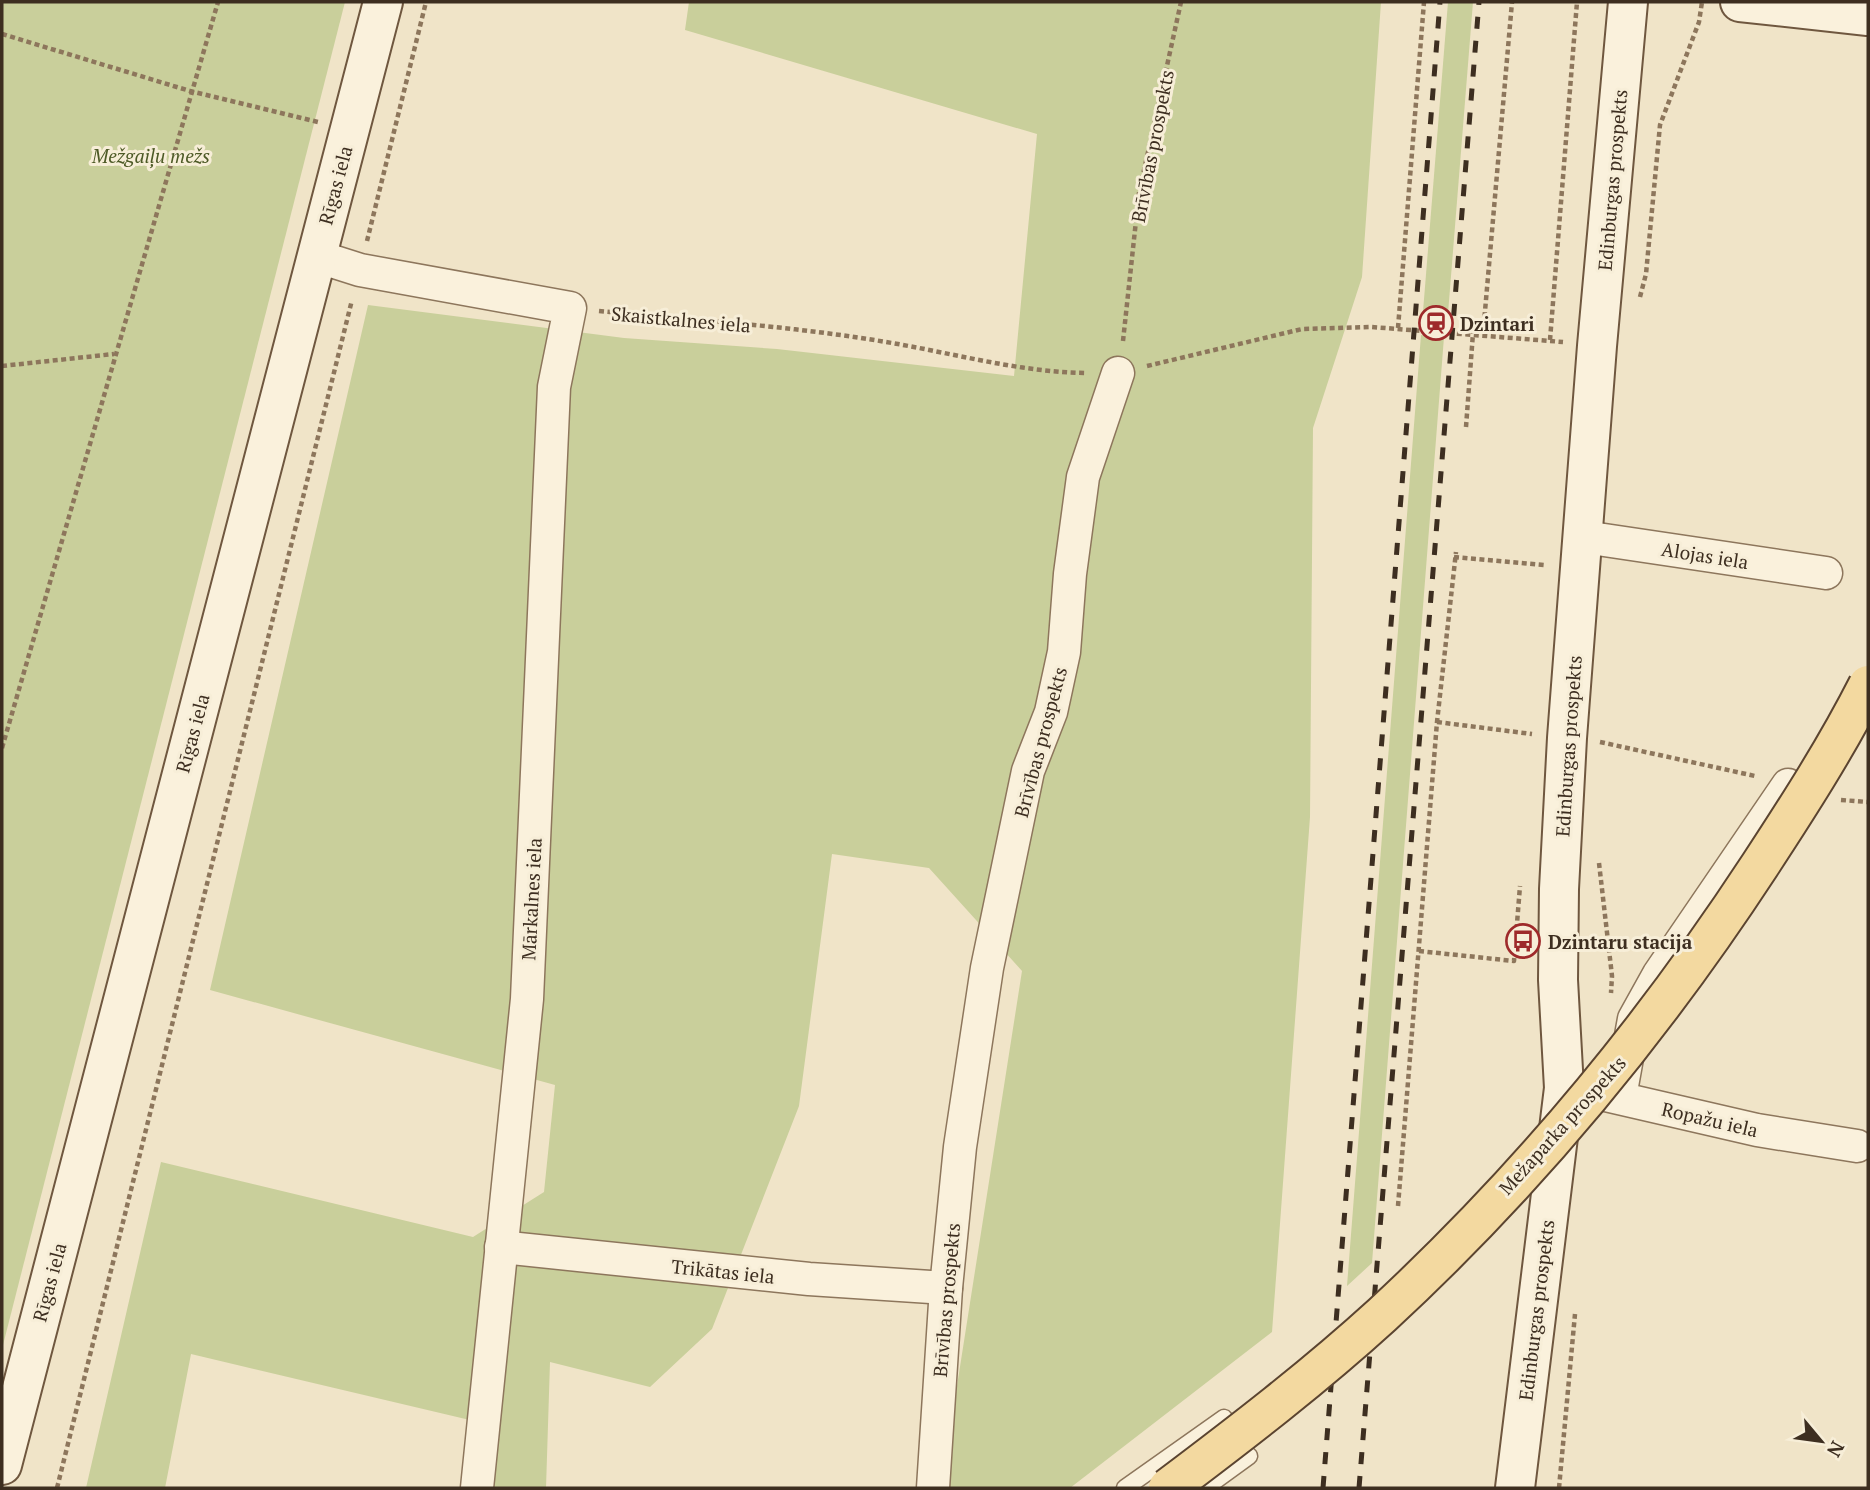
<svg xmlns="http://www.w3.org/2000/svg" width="1870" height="1490" font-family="'PT Serif',serif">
  <rect width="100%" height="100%" fill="#f0e4c8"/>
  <g fill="#c9cf9b">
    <polygon points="2,2 345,2 2,1349"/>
    <polygon points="689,2 1381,2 1362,277 1313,428 1310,817 1272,1332 1070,1488 941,1488 1022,971 929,868 832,854 799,1106 712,1329 650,1387 550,1362 546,1488 474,1488 474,1421 191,1354 165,1488 86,1488 161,1162 473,1237 544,1192 555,1085 210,990 368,305 624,338 777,349 1014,376 1037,134 685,30"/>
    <polygon points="1448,2 1473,2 1447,326 1422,324"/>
    <polygon points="1421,335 1444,337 1439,401 1372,1263 1347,1286"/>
  </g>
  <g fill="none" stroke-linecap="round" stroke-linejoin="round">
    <g stroke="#8d765c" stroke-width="19">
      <g id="lane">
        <polyline points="1125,1488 1224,1418"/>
        <polyline points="1205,1488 1249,1456"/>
      </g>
    </g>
    <g stroke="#8d765c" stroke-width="35">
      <g id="street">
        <polyline points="316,256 360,270 570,308 554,387 527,999 477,1488"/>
        <polyline points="1584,537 1826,573"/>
        <polyline points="1601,1094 1757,1130 1857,1146"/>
        <polyline points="1620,1097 1634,1019 1659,974 1788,785"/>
        <polyline points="501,1247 809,1279 946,1288"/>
        <polyline points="933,1488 946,1288 960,1147 987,968 1028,771 1051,712 1064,652 1070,574 1083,477 1118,373"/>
      </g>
    </g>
    <g stroke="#6f573f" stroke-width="42">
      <g id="secondary">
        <polyline points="1740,2 1868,16"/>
        <polyline points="2,1465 383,2"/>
        <polyline points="1515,1488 1564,1088 1558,980 1559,889 1567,738 1597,346 1628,2"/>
      </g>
    </g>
    <g stroke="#8d765c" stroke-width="4.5" stroke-dasharray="5 3.5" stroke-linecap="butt">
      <polyline points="2,34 190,91 318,122"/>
      <polyline points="367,241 426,2"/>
      <polyline points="1640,297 1646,274 1660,125 1699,22 1702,2"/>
      <path d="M599 311C695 320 791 326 886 342 953 353 1018 372 1086 373"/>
      <polyline points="1398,328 1424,2"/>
      <polyline points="1483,334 1512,2"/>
      <polyline points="1550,340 1577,2"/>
      <polyline points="1123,341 1139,193 1181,2"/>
      <polyline points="2,366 114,354"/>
      <polyline points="1147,366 1302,329 1372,327 1563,342"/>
      <polyline points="1466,427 1473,333"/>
      <polyline points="1454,557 1544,565"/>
      <polyline points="1437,722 1532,734"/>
      <polyline points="1600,742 1755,776"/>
      <polyline points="2,748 218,2"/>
      <polyline points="1841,800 1868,802"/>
      <polyline points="1599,863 1612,976 1611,993"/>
      <polyline points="1419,951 1514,961 1520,886"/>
      <polyline points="1398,1206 1437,722 1456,552"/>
      <polyline points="57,1488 352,300"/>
      <polyline points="1559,1488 1575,1314"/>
    </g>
    <use href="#lane" stroke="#faf1dc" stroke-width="16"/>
    <use href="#street" stroke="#faf1dc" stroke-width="32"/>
    <use href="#secondary" stroke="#faf1dc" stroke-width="38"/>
    <g stroke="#3d2e20" stroke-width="5" stroke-dasharray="12 12" stroke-linecap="butt">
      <polyline points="1323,1488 1440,2"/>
      <polyline points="1359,1488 1479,2"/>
    </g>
    <g stroke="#5b4430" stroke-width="42" stroke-linecap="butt">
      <path id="primary-bridge" d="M1168 1488C1241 1433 1314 1377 1382 1315 1526 1182 1652 1030 1760 865 1798 807 1836 748 1868 685"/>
    </g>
    <use href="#primary-bridge" stroke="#f3d9a0" stroke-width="38"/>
  </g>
  <defs>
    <g id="station-ring" transform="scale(1.75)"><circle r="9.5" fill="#f7eed8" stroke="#9e2a2b" stroke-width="1.5"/><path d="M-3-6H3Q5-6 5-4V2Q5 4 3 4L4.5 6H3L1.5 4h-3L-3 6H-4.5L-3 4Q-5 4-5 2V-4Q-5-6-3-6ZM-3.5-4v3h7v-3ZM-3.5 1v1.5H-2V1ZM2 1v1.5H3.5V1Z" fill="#9e2a2b"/></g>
    <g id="bus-ring" transform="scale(1.75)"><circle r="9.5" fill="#f7eed8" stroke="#9e2a2b" stroke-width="1.5"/><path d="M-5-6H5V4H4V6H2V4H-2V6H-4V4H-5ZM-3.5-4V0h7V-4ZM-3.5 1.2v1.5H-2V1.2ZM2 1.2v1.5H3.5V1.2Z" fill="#9e2a2b"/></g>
  </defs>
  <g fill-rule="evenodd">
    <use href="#station-ring" x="1436" y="323"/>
    <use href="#bus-ring" x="1523" y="941"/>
  </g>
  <g text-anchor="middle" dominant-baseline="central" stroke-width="6" stroke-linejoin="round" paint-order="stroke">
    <g font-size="19" fill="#3d2e20" stroke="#f7eed8">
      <text transform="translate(1152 146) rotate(-79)">Brīvības prospekts</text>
      <text transform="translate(1612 180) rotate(-85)">Edinburgas prospekts</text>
      <text transform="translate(335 185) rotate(-75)">Rīgas iela</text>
      <text transform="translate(681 319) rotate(5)">Skaistkalnes iela</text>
      <text transform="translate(1705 555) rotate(9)">Alojas iela</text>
      <text transform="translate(192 733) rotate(-75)">Rīgas iela</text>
      <text transform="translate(1040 742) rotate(-75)">Brīvības prospekts</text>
      <text transform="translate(1568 746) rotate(-86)">Edinburgas prospekts</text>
      <text transform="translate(531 899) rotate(-87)">Mārkalnes iela</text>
      <text transform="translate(1710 1119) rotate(13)">Ropažu iela</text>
      <text transform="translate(1562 1125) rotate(-48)">Mežaparka prospekts</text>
      <text transform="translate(723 1271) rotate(6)">Trikātas iela</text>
      <text transform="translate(49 1282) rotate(-75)">Rīgas iela</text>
      <text transform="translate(946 1300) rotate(-85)">Brīvības prospekts</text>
      <text transform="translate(1536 1310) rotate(-83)">Edinburgas prospekts</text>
    </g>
    <g font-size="19" font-style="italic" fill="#4d5a26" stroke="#f7eed8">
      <text x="151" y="155">Mežgaiļu mežs</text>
    </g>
    <g font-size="19" font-weight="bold" fill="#3d2e20" stroke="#f7eed8" text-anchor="start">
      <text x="1460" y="323">Dzintari</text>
      <text x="1548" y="941">Dzintaru stacija</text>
    </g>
  </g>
  <rect width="1870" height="1490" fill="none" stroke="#3d2e20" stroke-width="7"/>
  <g transform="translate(1821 1441) rotate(119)" stroke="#f7eed8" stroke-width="5" paint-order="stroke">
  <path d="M0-5L12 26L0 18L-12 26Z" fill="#3d2e20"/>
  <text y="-10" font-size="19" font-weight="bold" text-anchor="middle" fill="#3d2e20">N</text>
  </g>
</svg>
